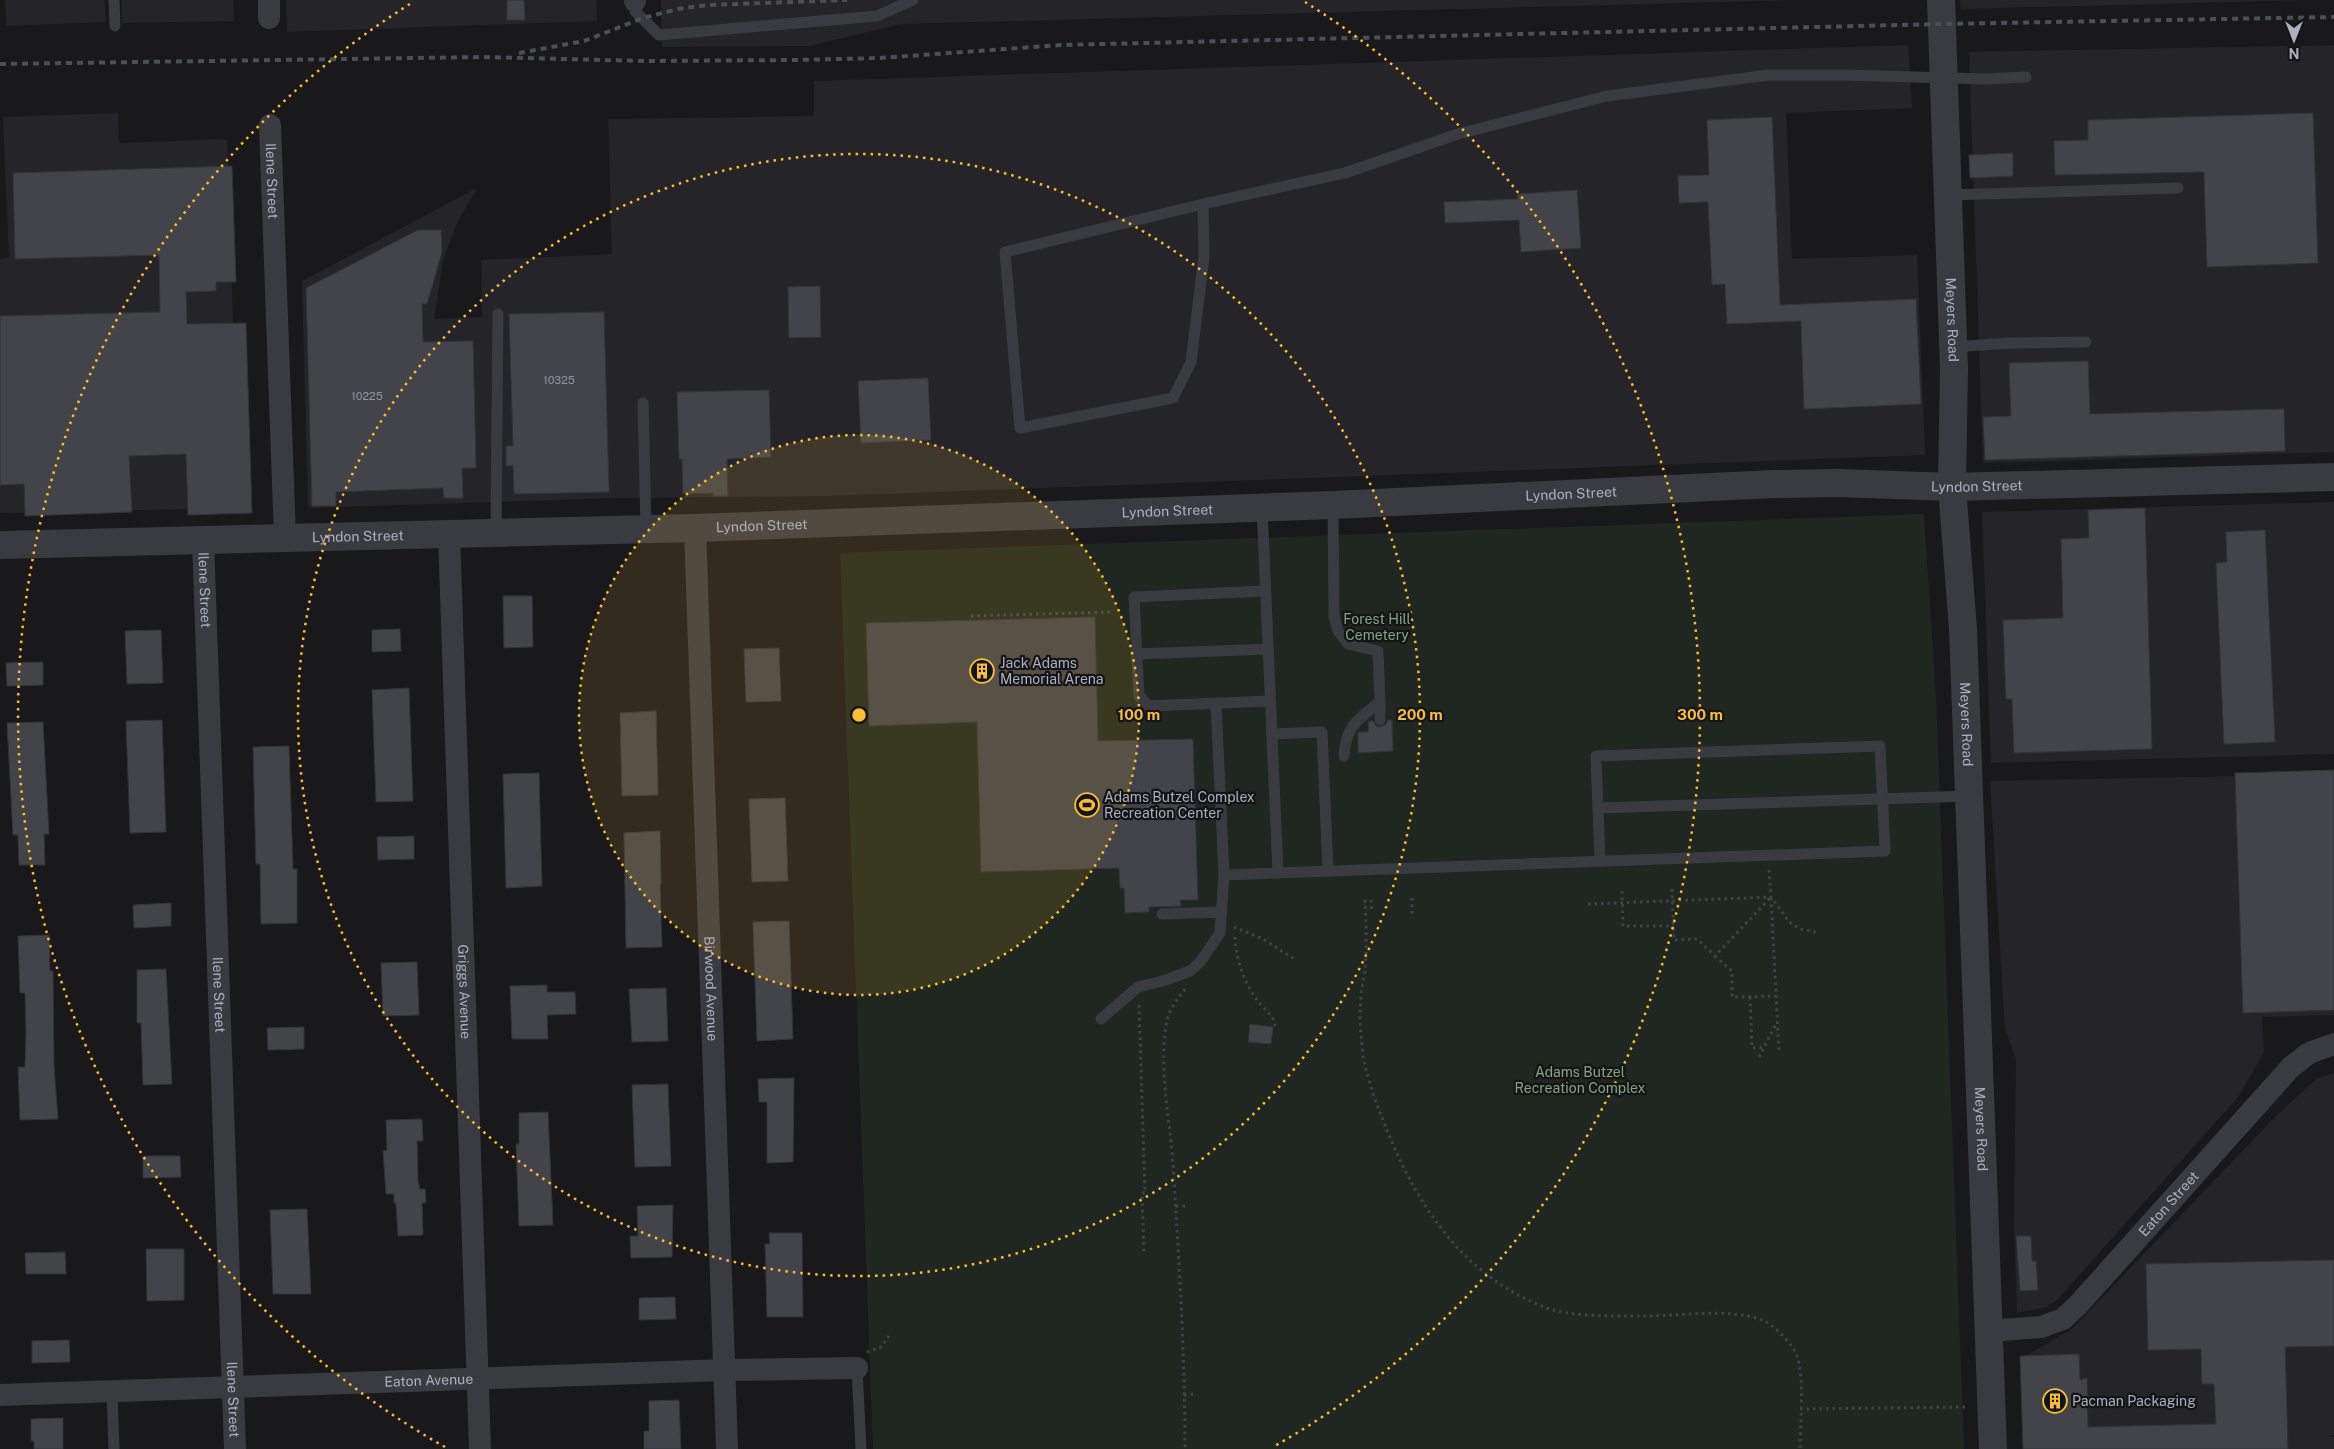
<svg xmlns="http://www.w3.org/2000/svg" width="2334" height="1449" font-family="'Public Sans',sans-serif">
  <rect width="100%" height="100%" fill="#19191c"/>
  <g fill="#252529">
    <polygon points="5,0 105,0 106,22 6,26"/>
    <polygon points="121,0 233,0 234,21 122,23"/>
    <polygon points="286,0 596,0 597,21 287,32"/>
    <polygon points="661,0 1794,0 901,24 809,46 662,47"/>
    <polygon points="1960,0 2303,0 1961,9"/>
    <polygon points="1908,45 1912,108 1786,113 1792,259 1917,255 1925,455 828,496 620,498 308,508 302,281 477,188 457,223 443,261 434,319 482,317 481,260 612,254 608,119 814,116 814,81"/>
    <polygon points="2334,45 2334,452 1983,463 1969,52"/>
    <polygon points="118,113 119,143 227,139 239,508 0,513 0,259 9,258 3,117"/>
    <polygon points="2334,502 2334,754 1991,763 1982,512"/>
    <polygon points="2334,774 2334,1015 2262,1017 2264,1052 2239,1096 2058,1299 2047,1307 2017,1313 2014,1224 2016,1059 2005,1030 1990,781"/>
    <polygon points="2334,1073 2334,1435 2327,1436 2334,1437 2334,1449 2026,1449 2024,1357 2072,1329 2276,1116 2316,1079"/>
  </g>
  <polygon fill="#1f2720" points="1924,514 1936,698 1964,1449 873,1449 840,553"/>
  <g fill="#434449" stroke="#333338">
    <polygon points="507,0 524,0 525,20 507,20"/>
    <polygon points="2313,113 2318,263 2207,267 2204,172 2055,175 2054,141 2088,140 2088,120"/>
    <polygon points="1772,117 1780,305 1916,299 1921,404 1804,409 1801,321 1727,324 1725,284 1712,285 1708,202 1679,203 1678,176 1709,175 1707,120"/>
    <polygon points="2013,153 2013,176 1970,178 1969,155"/>
    <polygon points="232,166 236,282 216,282 216,291 186,292 187,324 246,323 252,513 188,515 186,454 129,456 132,512 25,516 24,484 0,485 0,316 160,312 159,255 15,259 13,173"/>
    <polygon points="1577,190 1581,248 1521,252 1519,220 1445,223 1444,202 1518,199 1517,194"/>
    <polygon points="418,230 441,230 442,252 427,304 422,304 423,342 473,341 476,468 462,468 463,498 444,498 443,488 336,492 336,506 312,506 306,288"/>
    <polygon points="820,286 821,337 789,338 788,287"/>
    <polygon points="604,312 609,492 514,494 513,465 506,466 506,446 513,446 509,314"/>
    <polygon points="2088,361 2090,414 2284,409 2285,451 1985,460 1983,417 2011,416 2009,363"/>
    <polygon points="928,378 931,440 861,443 858,381"/>
    <polygon points="769,390 771,457 727,459 728,496 713,496 713,493 683,494 682,459 679,459 677,392"/>
    <polygon points="2145,508 2152,749 2014,753 2012,699 2006,699 2003,620 2063,618 2061,539 2089,538 2088,510"/>
    <polygon points="2265,530 2275,742 2224,744 2216,563 2227,562 2226,532"/>
    <polygon points="503,596 532,596 533,647 504,648"/>
    <polygon points="1095,617 1098,741 1193,739 1198,900 1180,900 1181,906 1149,907 1149,912 1125,913 1124,888 1120,888 1119,868 981,872 977,722 869,726 866,623"/>
    <polygon points="400,629 401,651 372,652 372,630"/>
    <polygon points="161,630 163,683 127,684 125,631"/>
    <polygon points="779,648 781,701 746,702 744,649"/>
    <polygon points="43,662 43,685 7,686 6,663"/>
    <polygon points="409,688 413,801 376,802 372,690"/>
    <polygon points="656,711 658,795 622,796 620,713"/>
    <polygon points="162,720 166,832 130,833 126,721"/>
    <polygon points="1388,720 1392,720 1393,751 1358,753 1358,732 1368,732 1369,721 1373,721 1376,726 1380,727 1386,724"/>
    <polygon points="43,722 49,834 44,834 45,865 19,865 18,835 13,835 7,723"/>
    <polygon points="289,746 293,869 297,869 297,923 261,924 260,864 256,864 253,747"/>
    <polygon points="2334,770 2334,1010 2243,1013 2235,773"/>
    <polygon points="539,773 542,886 506,888 503,774"/>
    <polygon points="785,798 788,881 752,882 749,799"/>
    <polygon points="660,831 661,884 660,884 662,947 626,948 624,833"/>
    <polygon points="414,836 414,859 378,860 377,837"/>
    <polygon points="171,903 171,926 134,928 133,905"/>
    <polygon points="789,921 793,1039 757,1041 753,922"/>
    <polygon points="49,935 50,971 53,971 54,1066 58,1119 20,1120 18,1067 25,1067 26,1033 25,993 20,993 18,936"/>
    <polygon points="417,962 419,1015 383,1016 381,963"/>
    <polygon points="166,969 172,1084 143,1085 141,1023 137,1023 137,970"/>
    <polygon points="547,985 547,992 575,992 576,1014 547,1015 548,1039 512,1039 510,986"/>
    <polygon points="666,988 668,1041 632,1042 629,989"/>
    <polygon points="1250,1024 1273,1027 1271,1044 1248,1042"/>
    <polygon points="304,1027 304,1049 268,1050 267,1028"/>
    <polygon points="794,1078 793,1162 767,1163 767,1102 759,1102 758,1079"/>
    <polygon points="668,1084 671,1166 635,1167 632,1085"/>
    <polygon points="548,1112 553,1225 519,1226 516,1144 519,1144 519,1113"/>
    <polygon points="422,1119 423,1141 417,1141 418,1181 420,1189 425,1189 426,1203 422,1203 423,1235 398,1236 396,1203 394,1203 394,1194 386,1194 383,1151 387,1150 386,1120"/>
    <polygon points="143,1156 180,1156 181,1177 143,1178"/>
    <polygon points="673,1205 672,1257 631,1258 630,1236 638,1236 637,1206"/>
    <polygon points="307,1209 311,1294 273,1294 270,1210"/>
    <polygon points="769,1233 802,1233 803,1317 767,1317 765,1244 770,1244"/>
    <polygon points="2016,1236 2031,1236 2032,1261 2036,1261 2038,1290 2020,1291"/>
    <polygon points="146,1249 184,1249 184,1300 147,1301"/>
    <polygon points="65,1252 66,1274 26,1274 25,1253"/>
    <polygon points="2334,1260 2334,1346 2285,1347 2288,1449 2023,1449 2020,1356 2079,1354 2080,1380 2087,1378 2088,1427 2216,1424 2214,1384 2202,1384 2201,1349 2148,1350 2146,1264"/>
    <polygon points="675,1297 676,1319 639,1320 639,1298"/>
    <polygon points="69,1340 70,1362 32,1363 32,1341"/>
    <polygon points="679,1400 681,1449 644,1449 644,1431 649,1431 649,1401"/>
    <polygon points="63,1418 63,1449 34,1449 34,1441 31,1441 31,1419"/>
  </g>
  <g fill="none" stroke-linecap="round" stroke-linejoin="round">
    <g stroke="#404248" stroke-width="3" stroke-dasharray="2.5 4" stroke-linecap="butt">
      <polyline points="971,616 1110,612"/>
      <polyline points="1769,870 1771,897 1789,922 1800,929 1820,933"/>
      <polyline points="1672,889 1674,940 1697,939 1715,956 1771,897"/>
      <polyline points="1622,891 1623,926 1674,926"/>
      <polyline points="1412,898 1412,918"/>
      <polyline points="1771,898 1779,1052"/>
      <path d="M1365 900C1366 922 1367 945 1365 968 1365 977 1361 987 1361 997 1359 1015 1361 1038 1363 1056 1367 1078 1375 1100 1383 1120 1414 1201 1460 1274 1544 1307 1568 1317 1613 1316 1640 1316 1676 1317 1733 1306 1766 1322 1776 1327 1793 1345 1797 1356 1805 1378 1800 1425 1800 1449"/>
      <polyline points="1371,900 1372,913"/>
      <polyline points="1588,904 1771,897"/>
      <polyline points="1234,927 1263,939 1293,958"/>
      <path d="M1235 937C1236 960 1244 982 1257 1000 1263 1008 1274 1015 1275 1026"/>
      <polyline points="1715,956 1732,971 1732,997 1776,996"/>
      <path d="M1185 989C1177 1000 1168 1010 1166 1025 1159 1072 1170 1118 1173 1165 1179 1259 1185 1354 1185 1449"/>
      <polyline points="1750,997 1752,1048 1764,1047"/>
      <polyline points="1139,1005 1145,1193 1142,1193 1144,1252"/>
      <polyline points="1759,1057 1777,1022"/>
      <polyline points="1176,1206 1185,1206"/>
      <polyline points="867,1352 881,1347 891,1333"/>
      <polyline points="1184,1395 1195,1394"/>
      <polyline points="1800,1409 1965,1407"/>
    </g>
    <g stroke="#3a3b41" stroke-width="11">
      <polyline points="114,0 115,26"/>
      <polyline points="635,1 635,11 659,35 877,16 913,0"/>
      <polyline points="1948,195 2178,188"/>
      <polyline points="1203,204 1204,257 1191,362 1173,398 1020,428 1005,252 1203,204 1345,173 1458,134 1607,96 1769,75 1844,75 1987,79 2026,77"/>
      <polyline points="1953,347 2009,343 2086,342"/>
      <polyline points="643,403 646,529"/>
      <path d="M1333 505 1334 616 1338 631 1348 644 1378 651 1380 701C1358 721 1346 724 1344 756"/>
      <polyline points="1262,507 1278,873"/>
      <polyline points="496,532 498,314"/>
      <polyline points="1265,591 1134,597 1139,696 1149,706 1270,701"/>
      <polyline points="1137,654 1268,649"/>
      <polyline points="1380,701 1380,720"/>
      <polyline points="1272,734 1322,732 1328,871"/>
      <polyline points="1598,808 1970,796"/>
      <polyline points="1224,875 1885,851 1880,746 1596,756 1600,861"/>
      <polyline points="1162,914 1222,912"/>
      <polyline points="1101,1019 1138,987 1163,981 1190,971 1201,961 1220,933 1224,875 1216,703"/>
      <polyline points="857,1368 861,1449"/>
      <polyline points="112,1392 114,1449"/>
    </g>
    <g stroke="#3a3b41" stroke-width="22">
      <polyline points="269,0 269,18"/>
      <polyline points="635,0 635,1"/>
      <path id="s1" d="M270 125 285 538"/>
      <path id="s2" d="M695 528 727 1449"/>
      <path id="s3" d="M449 534 480 1449"/>
      <path id="s4" d="M203 540 235 1449"/>
      <path id="s5" d="M1989 1331 2041 1327 2063 1319 2078 1305 2291 1067 2309 1053 2334 1044"/>
      <path id="s6" d="M0 1395 725 1370 857 1368"/>
    </g>
    <g stroke="#3a3b41" stroke-width="28">
      <path id="s7" d="M1941 0 1954 369 1952 487 1963 629 1993 1449"/>
      <path id="s8" d="M0 545 695 528 1333 505 1774 484 1838 483 1952 487 2334 477"/>
    </g>
    <g stroke="#4d4f56" stroke-width="4" stroke-dasharray="6 5" stroke-linecap="butt">
      <polyline points="519,53 584,41 643,18 678,9 708,5 847,0"/>
      <polyline points="0,64 484,57 645,61 796,60 880,58 1061,45 1942,24 2334,17"/>
    </g>
  </g>
  <circle cx="859" cy="715" r="280" fill="#fabe33" fill-opacity=".12"/>
  <g fill="none" stroke="#fabe33" stroke-width="2.5" stroke-dasharray="2.5 5">
    <circle cx="859" cy="715" r="280"/>
    <circle cx="859" cy="715" r="561"/>
    <path d="M445 1447A841 841 0 0 1 413 2M1305 2A841 841 0 0 1 1273 1447"/>
  </g>
  <defs>
    <g id="building-ring" transform="scale(1.25)"><circle r="9.5" fill="#141417" stroke="#fabe33" stroke-width="1.5"/><path d="M-4-6H4V6H1V3H-1V6H-4ZM-2.5-4.3h1.7v1.8h-1.7ZM.8-4.3h1.7v1.8H.8ZM-2.5-1h1.7V.8h-1.7ZM.8-1h1.7V.8H.8Z" fill="#fabe33"/></g>
    <g id="stadium-ring" transform="scale(1.25)"><circle r="9.5" fill="#141417" stroke="#fabe33" stroke-width="1.5"/><path d="M0-5a6.5 5 0 1 0 0 10a6.5 5 0 1 0 0-10ZM-3.5-1.8h7v3.6h-7Z" fill="#fabe33"/></g>
  </defs>
  <g fill-rule="evenodd">
    <use href="#building-ring" x="982" y="671"/>
    <use href="#stadium-ring" x="1087" y="805"/>
    <use href="#building-ring" x="2055" y="1401"/>
  </g>
  <g text-anchor="middle" dominant-baseline="central" stroke-width="4.5" stroke-linejoin="round" paint-order="stroke">
    <g font-size="11" fill="#91959f">
      <text x="559" y="380">10325</text>
      <text x="367" y="396">10225</text>
    </g>
    <g font-size="14" fill="#abb0bc" stroke="#141417">
      <text stroke="none"><textPath href="#s1" startOffset="56">Ilene Street</textPath></text>
      <text stroke="none"><textPath href="#s7" startOffset="320">Meyers Road</textPath></text>
      <text stroke="none"><textPath href="#s8" startOffset="1978">Lyndon Street</textPath></text>
      <text stroke="none"><textPath href="#s8" startOffset="1572">Lyndon Street</textPath></text>
      <text stroke="none"><textPath href="#s8" startOffset="1168">Lyndon Street</textPath></text>
      <text stroke="none"><textPath href="#s8" startOffset="762">Lyndon Street</textPath></text>
      <text stroke="none"><textPath href="#s8" startOffset="358">Lyndon Street</textPath></text>
      <text stroke="none"><textPath href="#s4" startOffset="50">Ilene Street</textPath></text>
      <text stroke="none"><textPath href="#s7" startOffset="725">Meyers Road</textPath></text>
      <text stroke="none"><textPath href="#s2" startOffset="461">Birwood Avenue</textPath></text>
      <text stroke="none"><textPath href="#s3" startOffset="458">Griggs Avenue</textPath></text>
      <text stroke="none"><textPath href="#s4" startOffset="455">Ilene Street</textPath></text>
      <text stroke="none"><textPath href="#s7" startOffset="1130">Meyers Road</textPath></text>
      <text stroke="none"><textPath href="#s5" startOffset="232">Eaton Street</textPath></text>
      <text stroke="none"><textPath href="#s6" startOffset="429">Eaton Avenue</textPath></text>
      <text stroke="none"><textPath href="#s4" startOffset="860">Ilene Street</textPath></text>
    </g>
    <g font-size="14" fill="#82a785" stroke="#141417">
      <text x="1377" y="619">Forest Hill<tspan x="1377" dy="16">Cemetery</tspan></text>
      <text x="1580" y="1072">Adams Butzel<tspan x="1580" dy="16">Recreation Complex</tspan></text>
    </g>
    <g font-size="14" fill="#abb0bc" stroke="#141417" text-anchor="start">
      <text x="1000" y="663">Jack Adams<tspan x="1000" dy="16">Memorial Arena</tspan></text>
      <text x="1104" y="797">Adams Butzel Complex<tspan x="1104" dy="16">Recreation Center</tspan></text>
      <text x="2072" y="1401">Pacman Packaging</text>
    </g>
  </g>
  <circle cx="859" cy="715" r="8" fill="#fabe33" stroke="#141417" stroke-width="2.5"/>
  <g font-size="15" text-anchor="middle" font-weight="bold" fill="#fabe33" stroke="#141417" stroke-width="4.5" stroke-linejoin="round" paint-order="stroke">
    <text x="1139" y="720">100 m</text>
    <text x="1420" y="720">200 m</text>
    <text x="1700" y="720">300 m</text>
  </g>
  <g transform="translate(2294 40) rotate(180)" stroke="#141417" stroke-width="4" paint-order="stroke">
  <path d="M0-4L9 19L0 12L-9 19Z" fill="#abb0bc"/>
  <text y="-8" font-size="14" font-weight="bold" text-anchor="middle" fill="#abb0bc">N</text>
  </g>
</svg>
